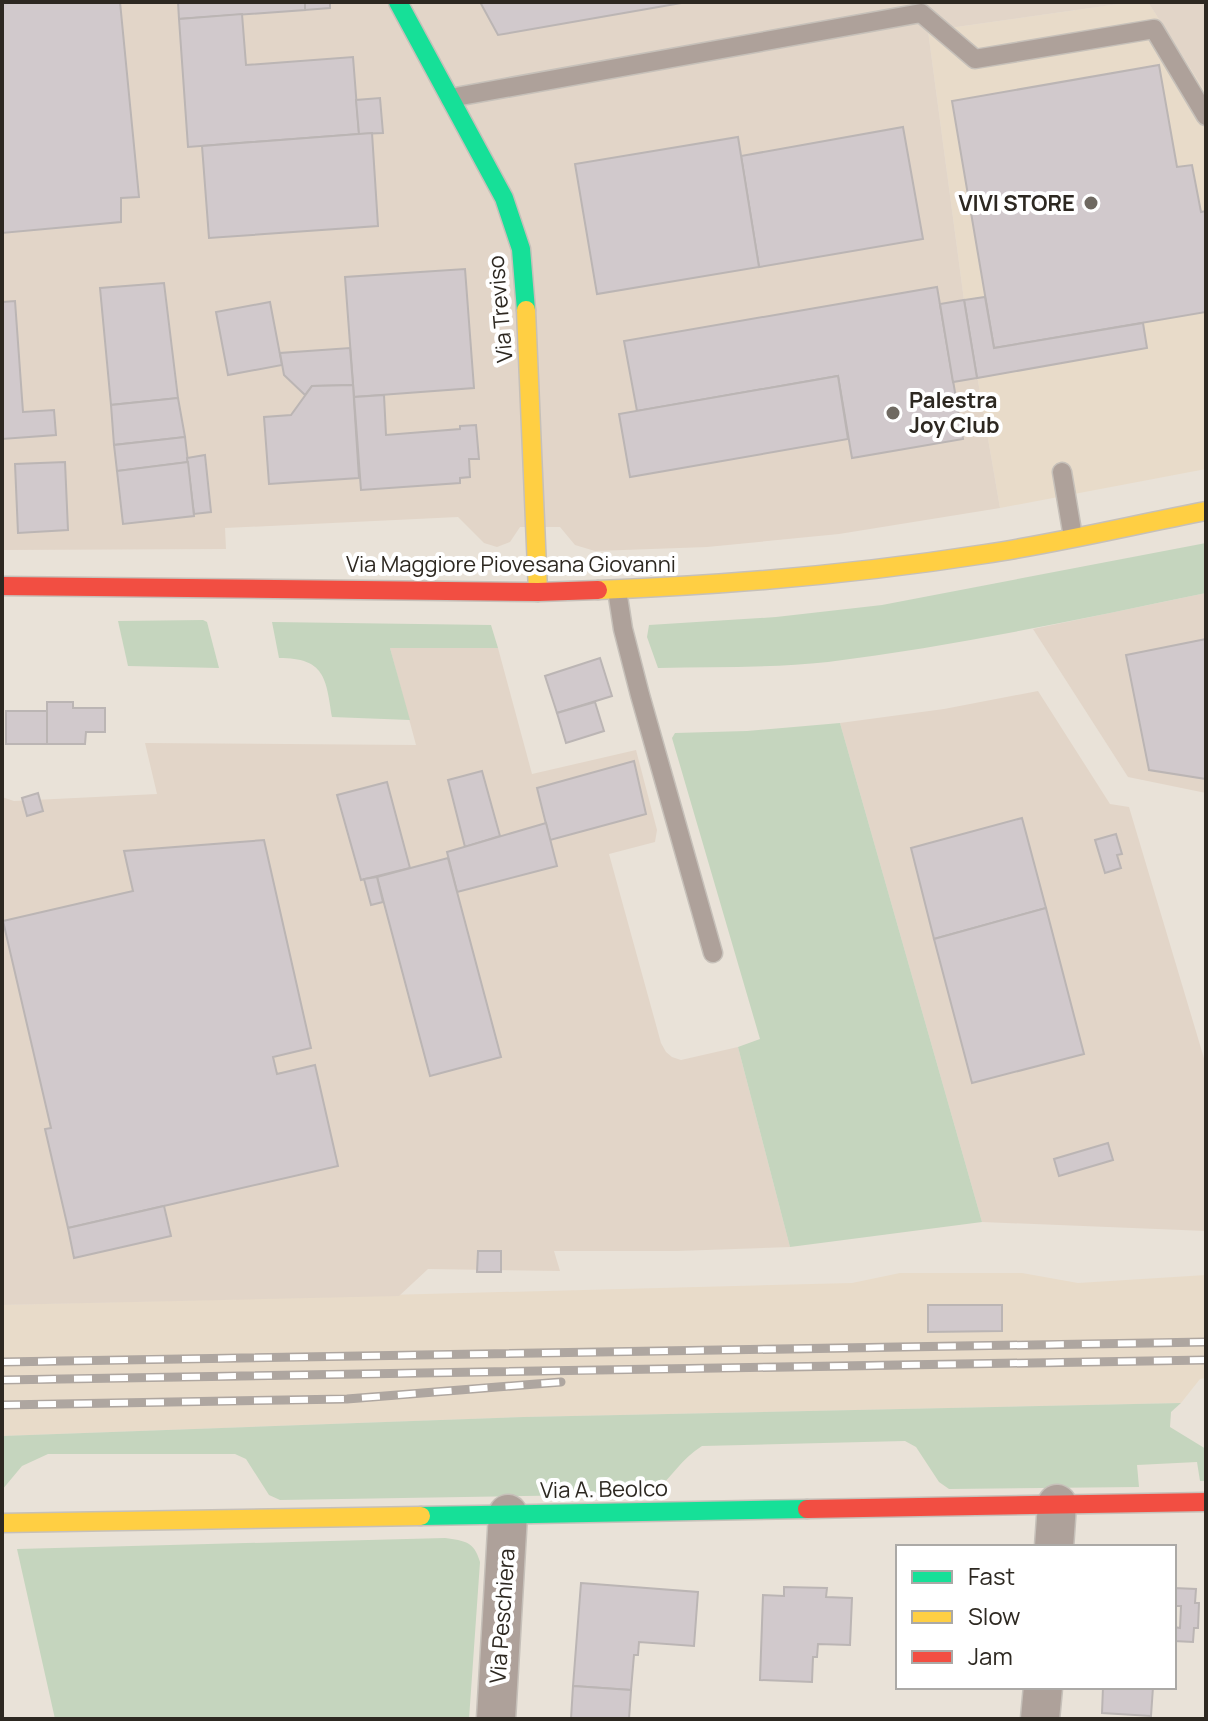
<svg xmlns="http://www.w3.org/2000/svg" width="1208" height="1721" font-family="Manrope,sans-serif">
  <rect width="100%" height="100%" fill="#e9e2d8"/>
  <g fill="#e8dbc9">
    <polygon points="1133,2 1148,2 1206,93 1206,469 1000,508 964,300 928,31"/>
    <polygon points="900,1273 1022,1273 1078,1283 1206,1275 1206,1378 1200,1379 1181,1403 524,1417 2,1436 2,1305 852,1283"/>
  </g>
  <g fill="#e2d5c8">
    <polygon points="2,2 1133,2 928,31 964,300 1000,508 839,534 707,547 595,551 575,545 560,527 520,527 510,542 497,547 484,543 458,517 225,528 226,549 2,550"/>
    <polygon points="1148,2 1206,2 1206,93"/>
    <polygon points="1206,593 1206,793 1128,777 1033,629"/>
    <polygon points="390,648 498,648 532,774 636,750 657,830 655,842 609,854 661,1043 666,1052 672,1057 681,1060 738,1047 790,1247 677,1251 554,1251 560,1271 428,1269 399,1296 2,1305 2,797 14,801 157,794 145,743 416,745"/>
    <polygon points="1038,691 1110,804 1129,807 1206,1065 1206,1231 982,1222 840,723 944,709"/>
  </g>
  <g fill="#c5d5be">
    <path d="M1206 543V593C1081 619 955 646 828 662 772 668 715 667 658 668L647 637 649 625 776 617 882 605Z"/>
    <polygon points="203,620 207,622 219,668 128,666 118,621"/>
    <path d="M272 622 491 625 498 648H390L410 720 332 717C326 678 325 658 279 658Z"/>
    <polygon points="840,723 982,1222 790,1247 738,1047 760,1039 672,738 675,733 747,731"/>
    <path d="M1181 1403 1171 1412 1170 1427 1206 1449V1481H1200L1197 1462 1137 1465 1139 1487 949 1489 939 1482 916 1447 905 1441 702 1446C682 1458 670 1479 653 1494L280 1500 269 1495 246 1459 235 1454H48L22 1466 2 1490V1436L524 1417Z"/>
    <path d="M445 1538C465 1541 474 1541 480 1562L469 1719H55L17 1549Z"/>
  </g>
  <g fill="#d1c9cc" stroke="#bbb5b4" stroke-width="2">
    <polygon points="2,2 120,2 139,197 121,198 121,222 2,233"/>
    <polygon points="178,2 305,2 305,10 179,19"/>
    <polygon points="305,2 330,2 330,8 305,10"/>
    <polygon points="480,2 687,2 498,35"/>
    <polygon points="242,14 246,65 353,57 359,134 188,147 179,19"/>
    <polygon points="1159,65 1177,167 1192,165 1201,212 1206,211 1206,312 994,348 952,101"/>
    <polygon points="380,98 383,133 359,134 356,100"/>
    <polygon points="903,127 923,239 759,267 741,156"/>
    <polygon points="372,133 378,226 209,238 202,146"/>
    <polygon points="738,137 759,267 597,294 575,164"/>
    <polygon points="465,269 474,388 354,397 345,277"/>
    <polygon points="164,283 178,398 111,405 100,288"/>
    <polygon points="937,287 963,439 852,458 838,376 637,411 624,341"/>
    <polygon points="985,297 994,348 1143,323 1147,348 977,378 964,300"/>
    <polygon points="964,300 977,378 953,382 940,304"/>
    <polygon points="15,301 23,412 54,410 56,435 2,439 2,302"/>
    <polygon points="270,302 282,365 228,375 216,312"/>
    <polygon points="350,348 353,385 312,386 305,395 284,375 280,353"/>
    <polygon points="838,376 848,439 630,477 619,414"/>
    <polygon points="353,385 359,478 269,484 264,417 291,415 312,386"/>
    <polygon points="384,395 386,435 460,429 460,426 476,425 479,459 469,459 470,477 460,478 460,483 361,490 354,397"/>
    <polygon points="178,398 185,437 114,445 111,405"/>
    <polygon points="185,437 188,462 117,471 114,445"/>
    <polygon points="205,455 211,512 194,514 187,458"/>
    <polygon points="65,462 68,530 18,533 15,464"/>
    <polygon points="188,462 194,516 123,524 117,471"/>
    <polygon points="1206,639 1206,779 1149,770 1126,655"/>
    <polygon points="600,658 612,696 557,713 545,676"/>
    <polygon points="47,702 73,702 73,708 105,708 105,732 86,732 85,744 47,744"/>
    <polygon points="595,702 604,731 566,743 557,713"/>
    <rect x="6" y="711" width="41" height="33"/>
    <polygon points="634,761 646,814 550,840 537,788"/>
    <polygon points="482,771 500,836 465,847 448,780"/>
    <polygon points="387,782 410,868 361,880 337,795"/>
    <polygon points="38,793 43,811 27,816 22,798"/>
    <polygon points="1022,818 1046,908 934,939 911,848"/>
    <polygon points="546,823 557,866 457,892 447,852"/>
    <polygon points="1116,834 1122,854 1117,855 1121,868 1105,873 1095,840"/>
    <polygon points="264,840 311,1048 273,1057 277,1074 315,1065 338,1166 68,1228 45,1129 51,1128 3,921 133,891 124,851"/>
    <polygon points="448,858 501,1057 430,1076 377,877"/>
    <polygon points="377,877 383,902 371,905 364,879"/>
    <polygon points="1046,908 1084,1054 972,1083 934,939"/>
    <polygon points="1108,1143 1113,1160 1059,1176 1054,1159"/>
    <polygon points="164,1206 171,1236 74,1258 68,1228"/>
    <polygon points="478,1251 501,1251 501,1272 477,1272"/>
    <polygon points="928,1305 1002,1305 1002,1331 928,1332"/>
    <polygon points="581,1583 698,1592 694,1646 639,1642 638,1655 634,1655 631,1690 573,1686"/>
    <polygon points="784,1587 827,1588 826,1597 852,1598 850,1645 818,1644 817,1657 813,1657 812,1682 760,1680 763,1595 784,1596"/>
    <polygon points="1174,1588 1196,1589 1195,1603 1199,1603 1198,1628 1194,1628 1193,1642 1174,1641 1174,1627 1180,1628 1181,1606 1174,1606"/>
    <polygon points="573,1686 631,1690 629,1719 571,1719"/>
    <polygon points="1103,1687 1153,1687 1151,1716 1102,1713"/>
  </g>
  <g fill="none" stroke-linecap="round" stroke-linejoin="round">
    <g stroke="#c6c0b9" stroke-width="21">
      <g id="lane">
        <polyline points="450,98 921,13 975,59 1154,29 1206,116"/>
        <polyline points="1062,472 1073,537"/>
        <polyline points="617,590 623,629 640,695 713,953"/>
      </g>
    </g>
    <g stroke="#c6c0b9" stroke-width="41">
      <g id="street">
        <polyline points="1054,1547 1057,1504"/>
        <polyline points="496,1719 508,1514"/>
        <polyline points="1040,1719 1043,1687"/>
      </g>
    </g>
    <g stroke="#c6c0b9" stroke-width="21">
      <g id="fast">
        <polyline points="398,2 504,198 521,249 526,310"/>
        <polyline points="421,1516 807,1509"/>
      </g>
    </g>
    <g stroke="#c6c0b9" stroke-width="21">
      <g id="slow">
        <polyline points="526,310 538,592"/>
        <path d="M598 590C728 585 857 574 985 554 1059 543 1133 525 1206 511"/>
        <polyline points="2,1523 421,1516"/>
      </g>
    </g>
    <g stroke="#c6c0b9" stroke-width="21">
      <g id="jam">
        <polyline points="2,586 538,592 598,590"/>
        <polyline points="807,1509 1206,1502"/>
      </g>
    </g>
    <use href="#lane" stroke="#aea19a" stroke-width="18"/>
    <use href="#street" stroke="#aea19a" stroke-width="38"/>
    <use href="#fast" stroke="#16e098" stroke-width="18"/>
    <use href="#slow" stroke="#ffcf43" stroke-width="18"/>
    <use href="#jam" stroke="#f24e42" stroke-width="18"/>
    <g stroke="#aea6a0" stroke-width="9">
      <g id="rail">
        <polyline points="2,1362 1206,1342"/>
        <polyline points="2,1380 1206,1360"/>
        <polyline points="2,1405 347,1399 561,1382"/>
      </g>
    </g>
    <use href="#rail" stroke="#fff" stroke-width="6" stroke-dasharray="18" stroke-linecap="butt"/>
  </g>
  <g fill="#6f6961" stroke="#fff" stroke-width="3">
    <circle cx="1091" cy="203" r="8"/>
    <circle cx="893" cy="413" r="8"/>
  </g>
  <g text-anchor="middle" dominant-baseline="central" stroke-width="8" stroke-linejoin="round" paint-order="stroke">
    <g font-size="22" font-weight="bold" fill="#2d2821" stroke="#fff" text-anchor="end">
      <text x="1075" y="203">VIVI STORE</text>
      <text x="909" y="400" text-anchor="start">Palestra<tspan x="909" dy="25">Joy Club</tspan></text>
    </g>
    <g font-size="22" fill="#2d2821" stroke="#fff">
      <text transform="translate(500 309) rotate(-95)">Via Treviso</text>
      <text x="511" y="564">Via Maggiore Piovesana Giovanni</text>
      <text transform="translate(604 1489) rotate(-1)">Via A. Beolco</text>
      <text transform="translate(502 1616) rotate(-86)">Via Peschiera</text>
    </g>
  </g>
  <rect width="1208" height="1721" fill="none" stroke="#2d2821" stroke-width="8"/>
  <rect x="896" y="1545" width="280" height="144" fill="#ffffff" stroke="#aba9a6" stroke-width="2"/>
  <rect x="912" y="1571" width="40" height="12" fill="#16e098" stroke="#aba9a6" stroke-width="2"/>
  <text x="968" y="1585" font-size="24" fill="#2d2821">Fast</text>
  <rect x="912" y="1611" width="40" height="12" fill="#ffcf43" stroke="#aba9a6" stroke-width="2"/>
  <text x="968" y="1625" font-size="24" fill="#2d2821">Slow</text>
  <rect x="912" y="1651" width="40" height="12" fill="#f24e42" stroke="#aba9a6" stroke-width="2"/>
  <text x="968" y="1665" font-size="24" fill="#2d2821">Jam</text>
</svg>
